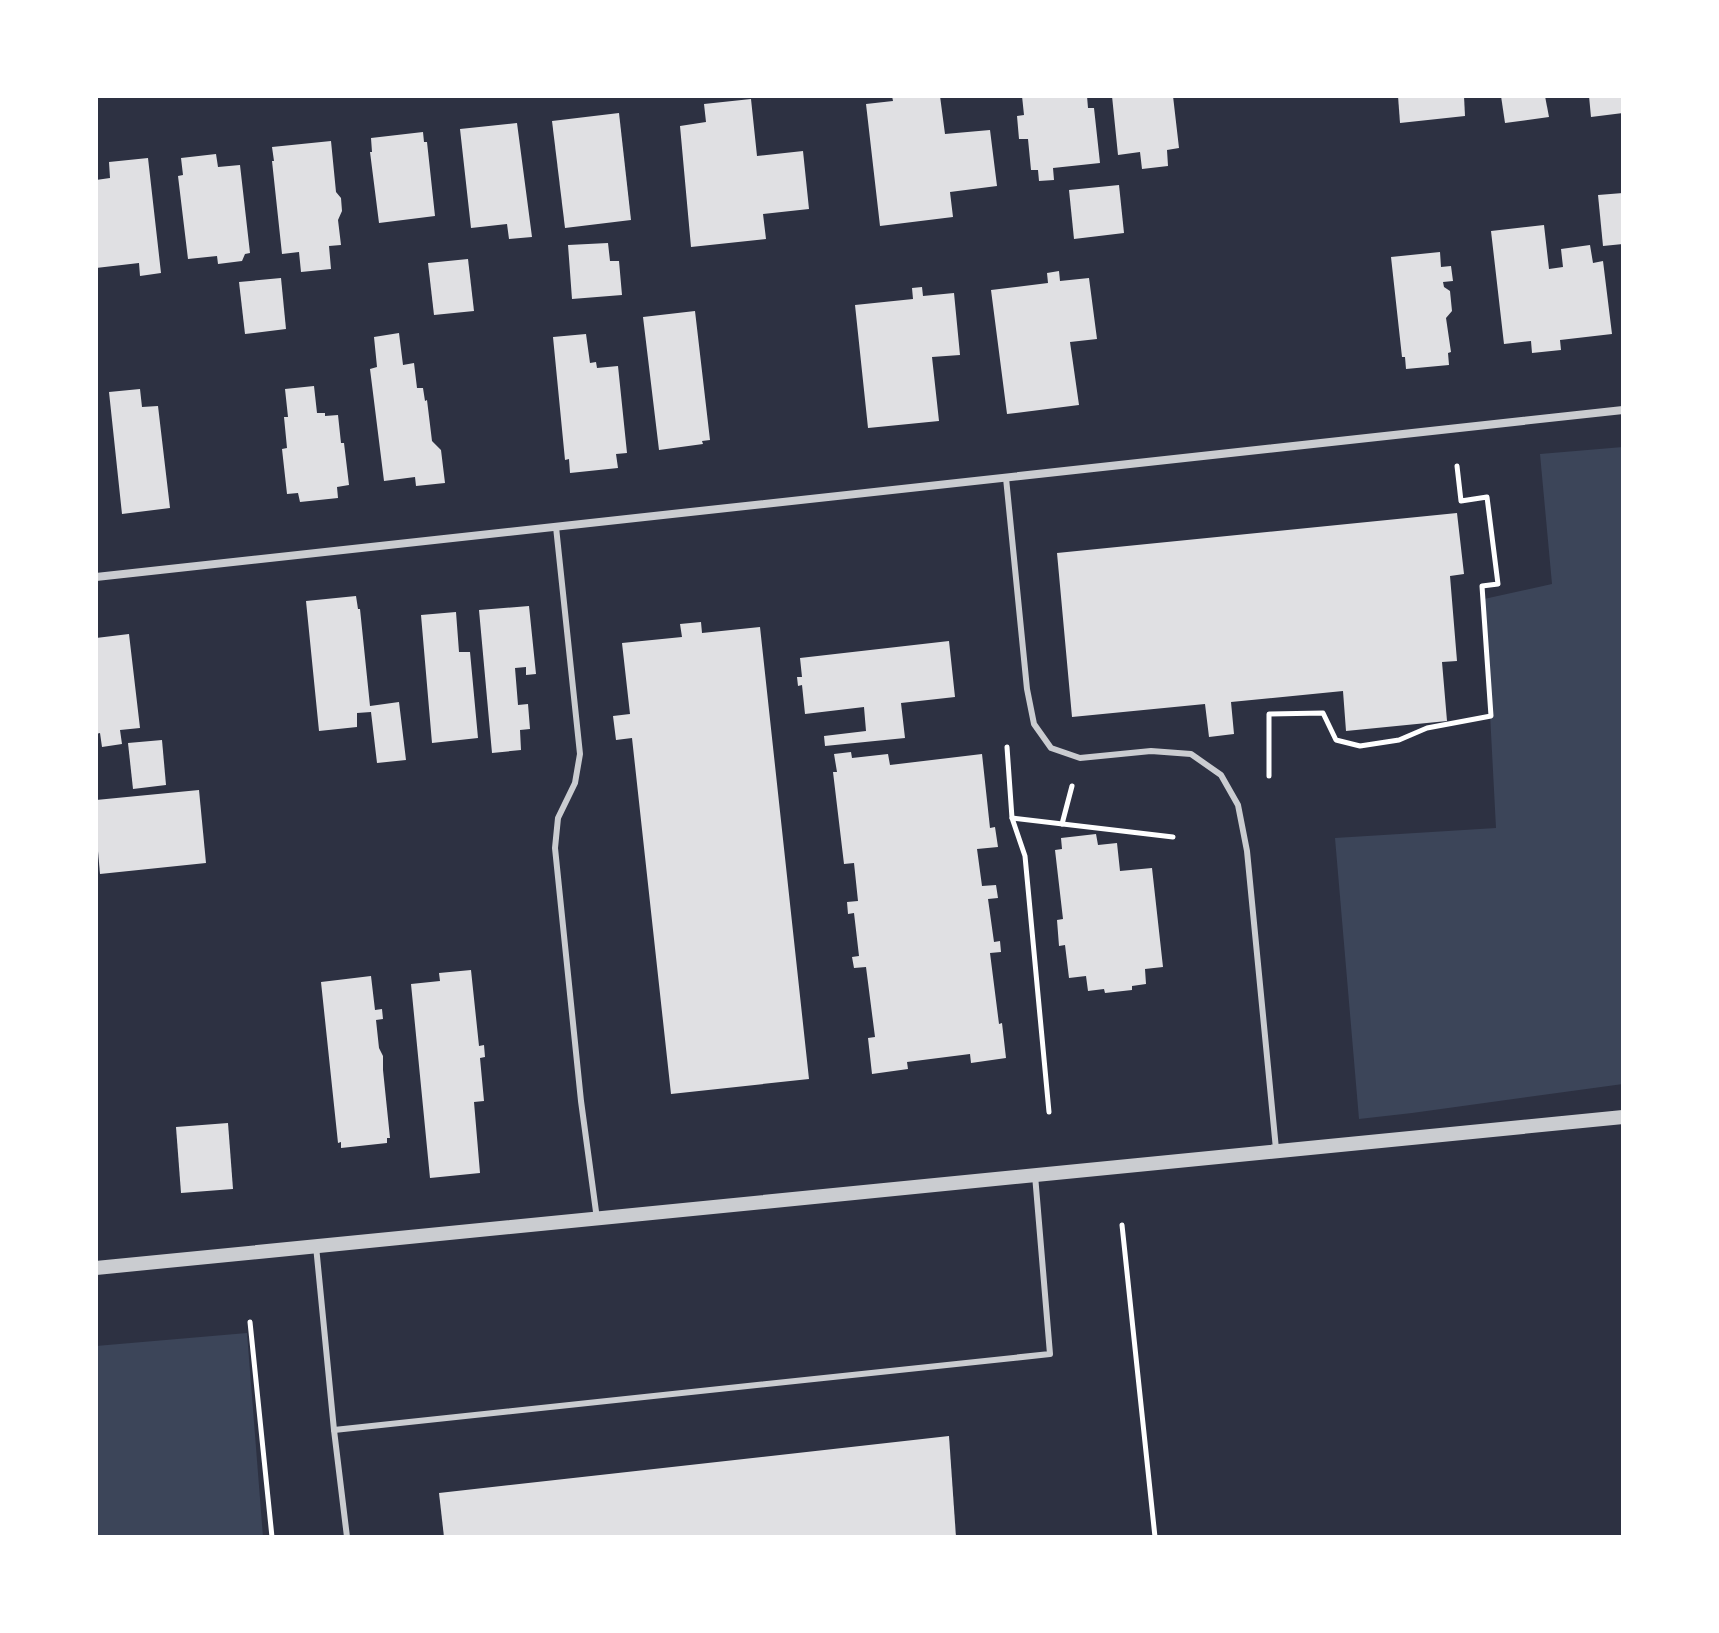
<svg xmlns="http://www.w3.org/2000/svg" width="1719" height="1633" font-family="Overpass,sans-serif">
  <rect width="100%" height="100%" fill="#2d3142"/>
  <g fill="#3c4559">
    <polygon points="1623,447 1623,1084 1412,1113 1359,1119 1335,838 1496,828 1484,599 1552,584 1540,454"/>
    <polygon points="247,1333 263,1537 96,1537 96,1346"/>
  </g>
  <g fill="#e0e0e3">
    <polygon points="892,96 940,96 945,134 990,130 997,186 950,192 953,217 880,226 866,104 893,101"/>
    <polygon points="1022,96 1087,96 1088,108 1094,108 1100,163 1053,168 1054,180 1039,181 1038,170 1031,170 1028,139 1019,139 1017,116 1024,115"/>
    <polygon points="1112,96 1173,96 1179,148 1167,150 1168,166 1142,169 1140,152 1118,155"/>
    <polygon points="1398,96 1464,96 1465,116 1400,123"/>
    <polygon points="1501,96 1545,96 1549,117 1505,123"/>
    <polygon points="1589,96 1623,96 1623,113 1591,117"/>
    <polygon points="751,99 757,156 803,151 809,209 763,214 766,239 691,247 680,126 706,122 704,104"/>
    <polygon points="619,113 631,220 565,228 552,121"/>
    <polygon points="517,123 532,237 509,239 507,224 471,228 460,129"/>
    <polygon points="423,132 424,142 427,142 435,216 379,223 370,152 372,152 371,138"/>
    <polygon points="331,141 336,192 341,198 342,211 338,220 341,245 329,246 331,269 301,272 299,252 282,254 272,161 274,161 272,147"/>
    <polygon points="216,154 218,167 240,165 250,253 245,254 242,261 218,264 217,256 188,259 178,176 183,175 181,158"/>
    <polygon points="148,158 161,273 140,276 139,263 96,268 96,180 110,178 109,162"/>
    <polygon points="1119,185 1124,233 1074,239 1069,190"/>
    <polygon points="1623,193 1623,244 1603,246 1598,195"/>
    <polygon points="1544,225 1549,269 1563,267 1561,249 1590,245 1593,263 1603,261 1612,334 1560,340 1561,350 1532,353 1531,341 1504,344 1491,231"/>
    <polygon points="608,243 610,261 619,261 622,295 572,299 568,245"/>
    <polygon points="1440,252 1441,267 1451,266 1453,281 1443,282 1444,287 1450,291 1452,311 1446,318 1451,352 1448,353 1449,365 1406,369 1405,357 1402,357 1391,257"/>
    <polygon points="468,259 474,311 434,315 428,263"/>
    <polygon points="1059,271 1060,281 1089,278 1097,339 1070,342 1079,405 1007,414 991,290 1048,283 1047,273"/>
    <polygon points="281,278 286,329 245,334 239,282"/>
    <polygon points="922,287 923,296 954,293 960,355 932,357 939,421 868,428 855,305 913,299 912,288"/>
    <polygon points="695,311 710,440 702,441 703,444 659,450 643,317"/>
    <polygon points="399,333 403,365 414,363 417,388 423,388 425,401 427,400 432,441 441,450 445,483 416,486 415,477 384,481 370,369 377,367 374,337"/>
    <polygon points="586,334 590,363 596,362 597,368 618,366 627,453 616,454 618,468 570,473 569,459 565,460 553,337"/>
    <polygon points="314,386 317,413 325,413 325,416 338,415 341,443 344,443 349,485 337,487 338,498 300,502 298,493 287,494 282,449 287,448 284,417 288,417 285,389"/>
    <polygon points="140,389 142,407 158,406 170,508 122,514 109,392"/>
    <polygon points="1457,513 1464,574 1450,576 1457,661 1442,662 1447,721 1346,731 1343,691 1231,702 1234,734 1209,737 1205,704 1072,717 1057,553"/>
    <polygon points="356,596 358,609 360,609 370,706 399,702 406,760 377,763 371,712 357,713 357,727 319,731 306,601"/>
    <polygon points="529,606 536,674 526,675 526,667 515,668 518,705 528,704 530,729 520,730 521,750 492,753 479,610"/>
    <polygon points="456,612 459,652 470,652 478,738 432,743 421,615"/>
    <polygon points="701,622 702,633 760,627 809,1079 671,1094 632,738 616,740 613,716 630,714 622,643 682,637 680,624"/>
    <polygon points="129,634 140,728 120,730 122,744 102,747 100,733 96,734 96,638"/>
    <polygon points="949,641 955,697 901,703 905,738 825,746 824,736 866,731 864,707 805,714 802,685 798,686 797,677 802,677 800,658"/>
    <polygon points="162,740 166,785 133,789 128,743"/>
    <polygon points="851,752 852,758 888,754 890,765 982,754 990,828 995,827 998,847 977,849 982,886 996,885 998,898 988,899 994,942 1000,941 1001,952 990,953 999,1024 1002,1023 1006,1058 971,1063 970,1054 907,1062 908,1069 872,1074 868,1038 875,1037 866,967 854,968 852,957 859,956 854,913 848,914 847,902 858,901 854,863 844,864 833,772 837,772 834,754"/>
    <polygon points="199,790 206,863 100,874 96,828 96,800"/>
    <polygon points="1096,834 1098,845 1117,843 1120,871 1152,868 1163,967 1145,969 1146,984 1132,986 1132,990 1105,993 1104,989 1088,991 1086,976 1069,978 1065,945 1059,946 1057,920 1063,919 1055,850 1062,849 1061,838"/>
    <polygon points="471,970 479,1046 484,1045 485,1057 480,1058 484,1101 474,1102 480,1173 430,1178 411,984 440,981 439,973"/>
    <polygon points="371,976 375,1010 382,1009 383,1019 376,1020 379,1048 383,1056 383,1070 390,1138 387,1138 387,1143 341,1148 341,1142 338,1143 321,982"/>
    <polygon points="228,1123 233,1189 181,1193 176,1127"/>
    <polygon points="949,1436 956,1537 444,1537 439,1493"/>
  </g>
  <g fill="none" stroke-linecap="round" stroke-linejoin="round">
    <g stroke="#fff" stroke-width="5">
      <polyline points="1007,747 1012,818 1025,856 1049,1112"/>
      <polyline points="1269,776 1269,714 1323,713 1336,740 1360,746 1399,740 1427,728 1491,716 1482,586 1498,584 1487,497 1461,501 1457,466"/>
      <polyline points="1012,818 1173,837"/>
      <polyline points="1062,824 1072,786"/>
      <polyline points="1122,1225 1155,1537"/>
      <polyline points="250,1322 272,1537"/>
    </g>
    <g stroke="#caccd0" stroke-width="6">
      <polyline points="1006,478 1027,689 1034,724 1051,748 1080,758 1151,751 1191,754 1221,775 1238,805 1247,851 1276,1149"/>
      <polyline points="556,527 580,754 575,783 558,818 555,848 581,1101 597,1219"/>
      <polyline points="316,1246 334,1430 1050,1354 1035,1175"/>
      <polyline points="334,1430 347,1537"/>
    </g>
    <polyline stroke="#caccd0" stroke-width="8" points="96,577 1623,410"/>
    <polyline stroke="#caccd0" stroke-width="14" points="96,1268 1623,1117"/>
  </g>
  <rect width="1719" height="1633" fill="none" stroke="#ffffff" stroke-width="196"/>
</svg>
